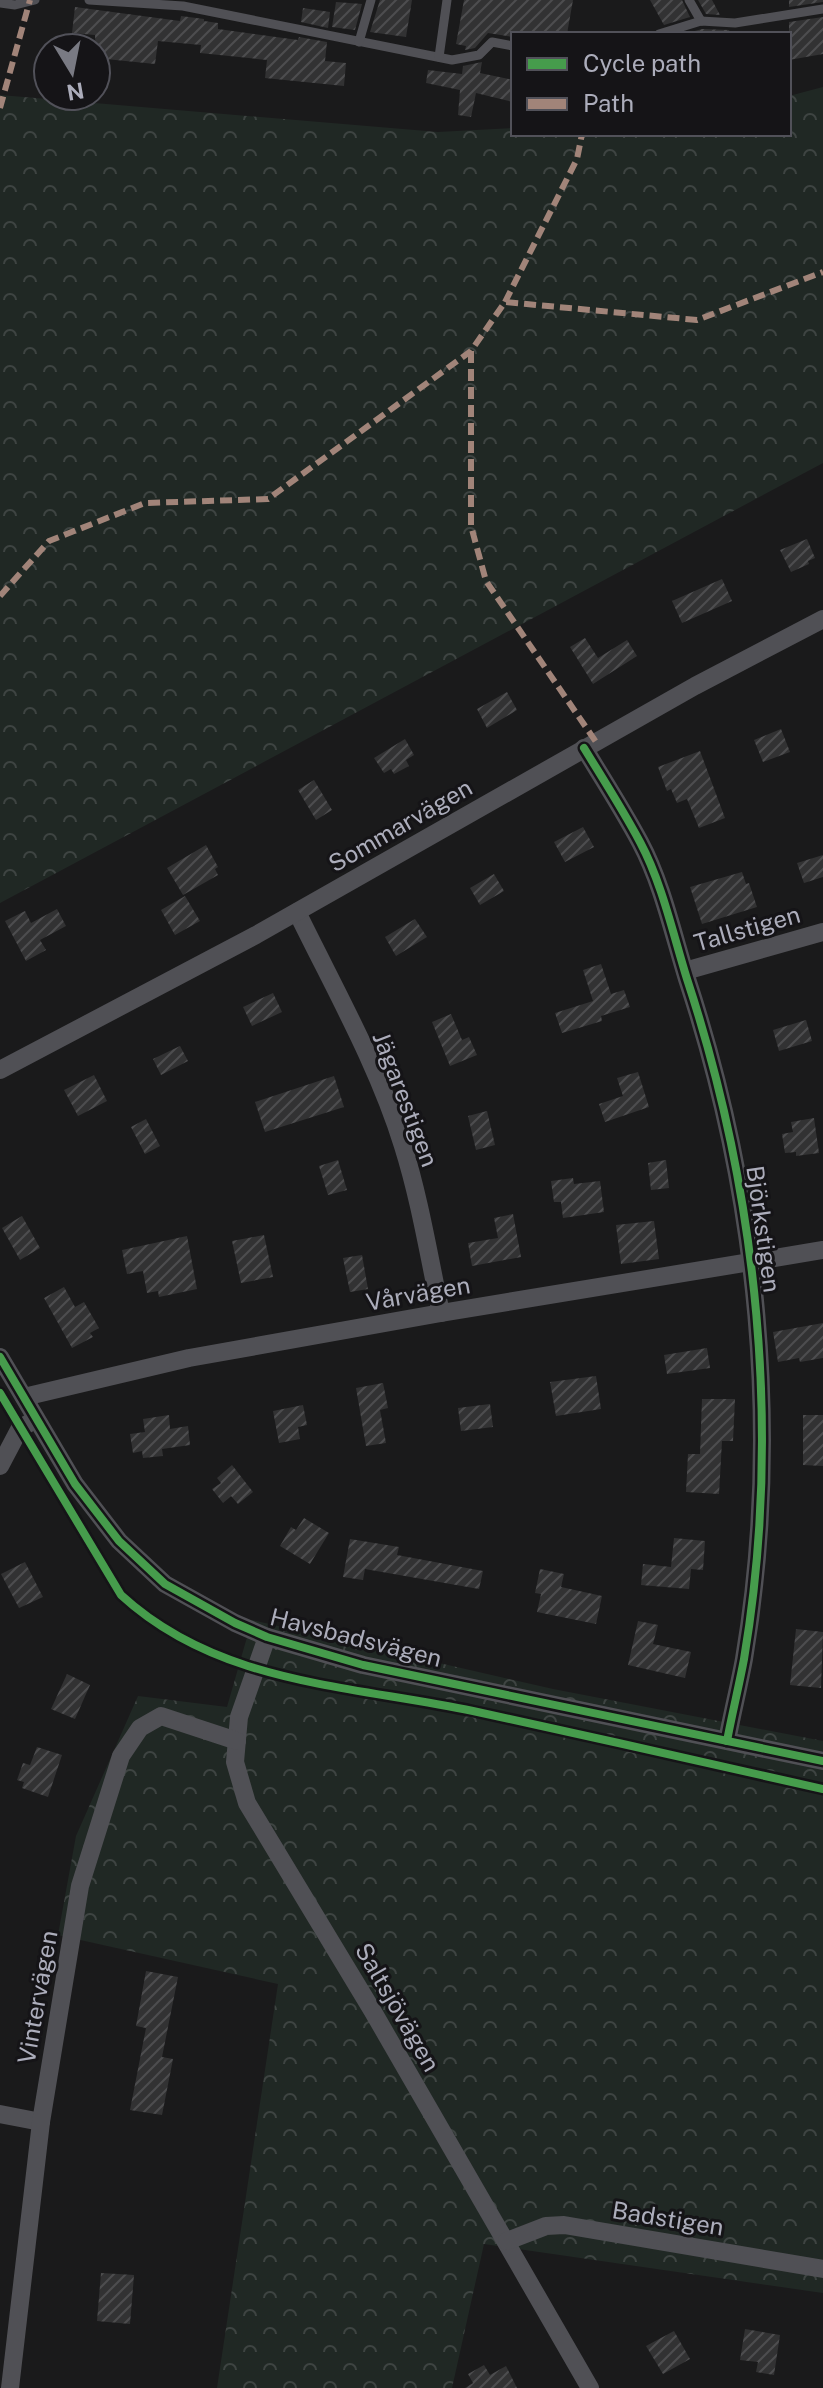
<svg xmlns="http://www.w3.org/2000/svg" width="823" height="2388" font-family="'Public Sans',sans-serif">
  <defs>
    <pattern id="forest-crowns" width="20" height="18" patternUnits="userSpaceOnUse" patternTransform="scale(2)"><rect width="20" height="18" fill="#202824"/><path d="M2 6a3 3 0 1 1 6 0M12 15a3 3 0 1 1 6 0" fill="none" stroke="#3e4442"/></pattern>
    <pattern id="building-hatch" width="6" height="6" patternUnits="userSpaceOnUse" patternTransform="scale(2)"><rect width="6" height="6" fill="#323233"/><path d="M-1 1l2-2M0 6l6-6M5 7l2-2" fill="none" stroke="#4d4d4f"/></pattern>
  </defs>
  <rect width="100%" height="100%" fill="#1a1a1b"/>
  <g fill="url(#forest-crowns)">
    <polygon points="823,87 823,463 0,903 0,95 438,132 513,128 513,134 789,134 789,96"/>
    <polygon points="252,1620 553,1689 823,1741 823,2293 484,2244 452,2388 217,2388 278,1984 58,1935 76,1836 138,1696 227,1707"/>
  </g>
  <g fill="url(#building-hatch)">
    <polygon points="380,0 412,0 406,37 370,32"/>
    <polygon points="464,0 573,0 567,34 513,34 513,37 488,33 475,48 465,50 466,46 456,44"/>
    <polygon points="650,0 682,0 690,17 664,25"/>
    <polygon points="698,0 712,0 720,15 706,14"/>
    <polygon points="789,0 823,0 823,2 789,7"/>
    <polygon points="336,2 362,4 355,30 332,27"/>
    <polygon points="75,7 180,21 181,16 204,19 204,21 218,23 218,29 298,40 299,37 327,42 325,61 346,63 344,86 265,78 267,60 200,53 201,45 158,41 155,64 96,58 95,35 72,33"/>
    <polygon points="303,8 330,12 328,28 301,22"/>
    <polygon points="823,17 823,54 789,60 789,22"/>
    <polygon points="702,29 729,30 731,34 684,34"/>
    <polygon points="482,62 480,73 513,80 513,102 476,93 471,117 458,115 460,90 426,83 428,70 462,74 463,66"/>
    <polygon points="807,539 815,558 808,561 809,564 791,572 780,550"/>
    <polygon points="722,579 732,601 682,623 672,601"/>
    <polygon points="585,638 598,658 627,640 637,656 593,684 570,647"/>
    <polygon points="507,692 517,710 487,728 477,709"/>
    <polygon points="781,729 790,752 763,762 754,740"/>
    <polygon points="405,739 414,755 406,760 409,766 394,774 391,769 384,773 374,758"/>
    <polygon points="700,751 725,818 699,828 687,799 677,803 671,789 667,791 658,767"/>
    <polygon points="314,780 332,810 316,820 298,790"/>
    <polygon points="583,827 594,847 565,862 554,842"/>
    <polygon points="206,845 218,867 215,869 218,875 183,895 167,868"/>
    <polygon points="823,855 823,877 804,883 797,863"/>
    <polygon points="742,872 746,884 749,883 757,907 702,924 690,887"/>
    <polygon points="494,874 504,891 480,905 470,888"/>
    <polygon points="185,896 200,921 175,935 161,910"/>
    <polygon points="57,909 66,926 40,940 46,950 26,961 5,921 25,911 31,923"/>
    <polygon points="415,919 427,937 396,956 385,937"/>
    <polygon points="601,964 611,994 624,990 630,1007 601,1016 602,1021 562,1033 555,1013 593,1001 583,970"/>
    <polygon points="273,993 282,1012 252,1026 243,1007"/>
    <polygon points="451,1014 462,1040 469,1037 477,1055 450,1066 432,1022"/>
    <polygon points="806,1020 812,1041 779,1051 773,1030"/>
    <polygon points="180,1046 188,1061 161,1075 153,1059"/>
    <polygon points="638,1072 649,1107 605,1122 599,1104 623,1096 617,1078"/>
    <polygon points="94,1075 107,1101 78,1116 64,1090"/>
    <polygon points="334,1076 344,1107 265,1132 255,1102"/>
    <polygon points="487,1111 495,1145 476,1150 468,1116"/>
    <polygon points="814,1118 819,1153 796,1156 796,1152 785,1153 782,1134 793,1132 791,1122"/>
    <polygon points="146,1119 160,1146 145,1154 131,1127"/>
    <polygon points="338,1160 347,1190 328,1195 319,1166"/>
    <polygon points="666,1160 669,1188 651,1190 648,1163"/>
    <polygon points="573,1178 574,1184 600,1181 604,1212 563,1218 561,1202 554,1202 551,1181"/>
    <polygon points="513,1214 521,1257 472,1266 468,1243 498,1238 494,1218"/>
    <polygon points="22,1216 40,1248 20,1260 2,1228"/>
    <polygon points="654,1221 659,1259 621,1264 616,1225"/>
    <polygon points="264,1235 273,1277 241,1283 232,1241"/>
    <polygon points="187,1236 197,1289 159,1297 158,1291 147,1293 143,1271 127,1274 122,1250"/>
    <polygon points="362,1255 368,1289 350,1292 343,1258"/>
    <polygon points="64,1287 75,1307 84,1302 99,1328 90,1333 93,1337 72,1348 44,1298"/>
    <polygon points="823,1323 823,1358 800,1362 799,1358 778,1362 773,1332"/>
    <polygon points="707,1348 710,1368 667,1374 664,1355"/>
    <polygon points="596,1376 601,1409 556,1416 550,1382"/>
    <polygon points="383,1383 388,1408 380,1410 386,1443 366,1446 356,1388"/>
    <polygon points="702,1399 735,1399 733,1441 722,1441 719,1494 686,1492 688,1454 700,1454"/>
    <polygon points="490,1404 493,1427 461,1431 458,1408"/>
    <polygon points="303,1405 307,1425 298,1427 300,1439 279,1443 273,1411"/>
    <polygon points="169,1415 170,1429 188,1426 190,1445 162,1449 163,1456 143,1458 142,1451 133,1453 130,1434 145,1432 143,1419"/>
    <polygon points="803,1415 823,1415 823,1466 803,1465"/>
    <polygon points="232,1465 253,1492 238,1504 231,1496 223,1503 212,1489 221,1483 217,1478"/>
    <polygon points="304,1518 329,1533 310,1564 280,1546 291,1527 296,1530"/>
    <polygon points="674,1538 705,1541 703,1570 691,1569 689,1589 641,1585 643,1564 671,1567"/>
    <polygon points="350,1539 399,1547 397,1555 483,1571 479,1589 365,1569 363,1580 343,1577"/>
    <polygon points="25,1562 43,1597 19,1608 1,1574"/>
    <polygon points="540,1569 564,1574 561,1587 602,1596 596,1624 537,1612 541,1594 535,1593"/>
    <polygon points="638,1621 658,1625 653,1644 691,1652 685,1678 628,1665"/>
    <polygon points="796,1629 823,1632 821,1688 790,1685"/>
    <polygon points="67,1674 90,1685 75,1719 51,1709"/>
    <polygon points="37,1747 62,1755 48,1797 22,1788 24,1782 17,1780 23,1763 30,1765"/>
    <polygon points="146,1971 178,1977 162,2057 173,2059 162,2115 130,2110 146,2028 136,2026"/>
    <polygon points="101,2273 134,2275 130,2324 97,2321"/>
    <polygon points="745,2329 780,2335 774,2375 756,2372 758,2362 740,2360"/>
    <polygon points="674,2331 690,2359 663,2374 646,2346"/>
    <polygon points="484,2365 490,2375 506,2366 517,2388 465,2388 473,2383 468,2374"/>
  </g>
  <g fill="none" stroke-linecap="round" stroke-linejoin="round">
    <g stroke="#505055" stroke-width="9">
      <polyline points="89,0 183,6 452,60 479,55 492,42 513,46"/>
      <polyline points="689,0 701,21"/>
      <polyline points="0,3 15,5 35,0"/>
      <polyline points="659,34 701,21 735,23 823,9"/>
      <polyline points="359,42 371,0"/>
      <polyline points="439,57 447,0"/>
    </g>
    <g stroke="#505055" stroke-width="18">
      <path d="M584 748C603 779 623 810 640 842 662 883 673 934 687 979 758 1195 782 1433 744 1659 739 1686 732 1714 727 1741"/>
      <path d="M297 912C334 988 378 1065 403 1146 420 1200 429 1257 441 1313"/>
      <polyline points="685,971 823,932"/>
      <polyline points="0,1070 256,935 695,686 823,619"/>
      <polyline points="0,1357 75,1484 119,1541 165,1584 235,1623 267,1637 363,1665 823,1761"/>
      <polyline points="24,1397 189,1358 441,1313 823,1250"/>
      <polyline points="0,1466 20,1428 35,1420"/>
      <polyline points="267,1637 239,1717 235,1762 247,1803 372,2010 590,2388"/>
      <polyline points="0,2114 41,2122"/>
      <polyline points="507,2241 546,2226 564,2225 823,2269"/>
      <polyline points="10,2388 41,2122 80,1886 121,1756 140,1728 161,1716 237,1741"/>
    </g>
    <g stroke="#a18479" stroke-width="6" stroke-dasharray="12 6" stroke-linecap="butt">
      <polyline points="0,108 30,0"/>
      <polyline points="505,302 577,159 582,134"/>
      <polyline points="471,351 471,526 486,581 596,742"/>
      <polyline points="0,596 49,541 145,503 268,499 471,351 505,302 697,320 823,272"/>
    </g>
    <g stroke="#151417" stroke-width="13">
      <g id="cycleway">
        <path d="M584 748C603 779 623 810 640 842 662 883 673 934 687 979 758 1195 782 1433 744 1659 739 1686 732 1714 727 1741"/>
        <polyline points="0,1357 75,1484 119,1541 165,1584 235,1623 267,1637 363,1665 823,1761"/>
        <path d="M0 1393 121 1595C219 1685 350 1685 473 1711 590 1736 706 1763 823 1789"/>
      </g>
    </g>
    <use href="#cycleway" stroke="#469c4c" stroke-width="8"/>
  </g>
  <g text-anchor="middle" dominant-baseline="central" stroke-width="6" stroke-linejoin="round" paint-order="stroke">
    <g font-size="24" fill="#acadbb" stroke="#151417">
      <text transform="translate(400 825) rotate(-30)">Sommarvägen</text>
      <text transform="translate(747 928) rotate(-16)">Tallstigen</text>
      <text transform="translate(406 1099) rotate(69)">Jägarestigen</text>
      <text transform="translate(764 1229) rotate(82)">Björkstigen</text>
      <text transform="translate(418 1293) rotate(-10)">Vårvägen</text>
      <text transform="translate(356 1637) rotate(14)">Havsbadsvägen</text>
      <text transform="translate(37 1997) rotate(-80)">Vintervägen</text>
      <text transform="translate(398 2007) rotate(60)">Saltsjövägen</text>
      <text transform="translate(668 2218) rotate(9)">Badstigen</text>
    </g>
  </g>
  <rect x="511" y="32" width="280" height="104" fill="#151417" stroke="#515159" stroke-width="2"/>
  <rect x="527" y="58" width="40" height="12" fill="#469c4c" stroke="#515159" stroke-width="2"/>
  <text x="583" y="72" font-size="24" fill="#acadbb">Cycle path</text>
  <rect x="527" y="98" width="40" height="12" fill="#a18479" stroke="#515159" stroke-width="2"/>
  <text x="583" y="112" font-size="24" fill="#acadbb">Path</text>
  <g transform="translate(72 72) rotate(170)"><circle r="38" fill="#151417" stroke="#515159" stroke-width="2"/>
  <path d="M0-6L14 30L0 20L-14 30Z" fill="#797a83"/>
  <text y="-12" font-size="22" font-weight="bold" text-anchor="middle" fill="#acadbb">N</text>
  </g>
</svg>
